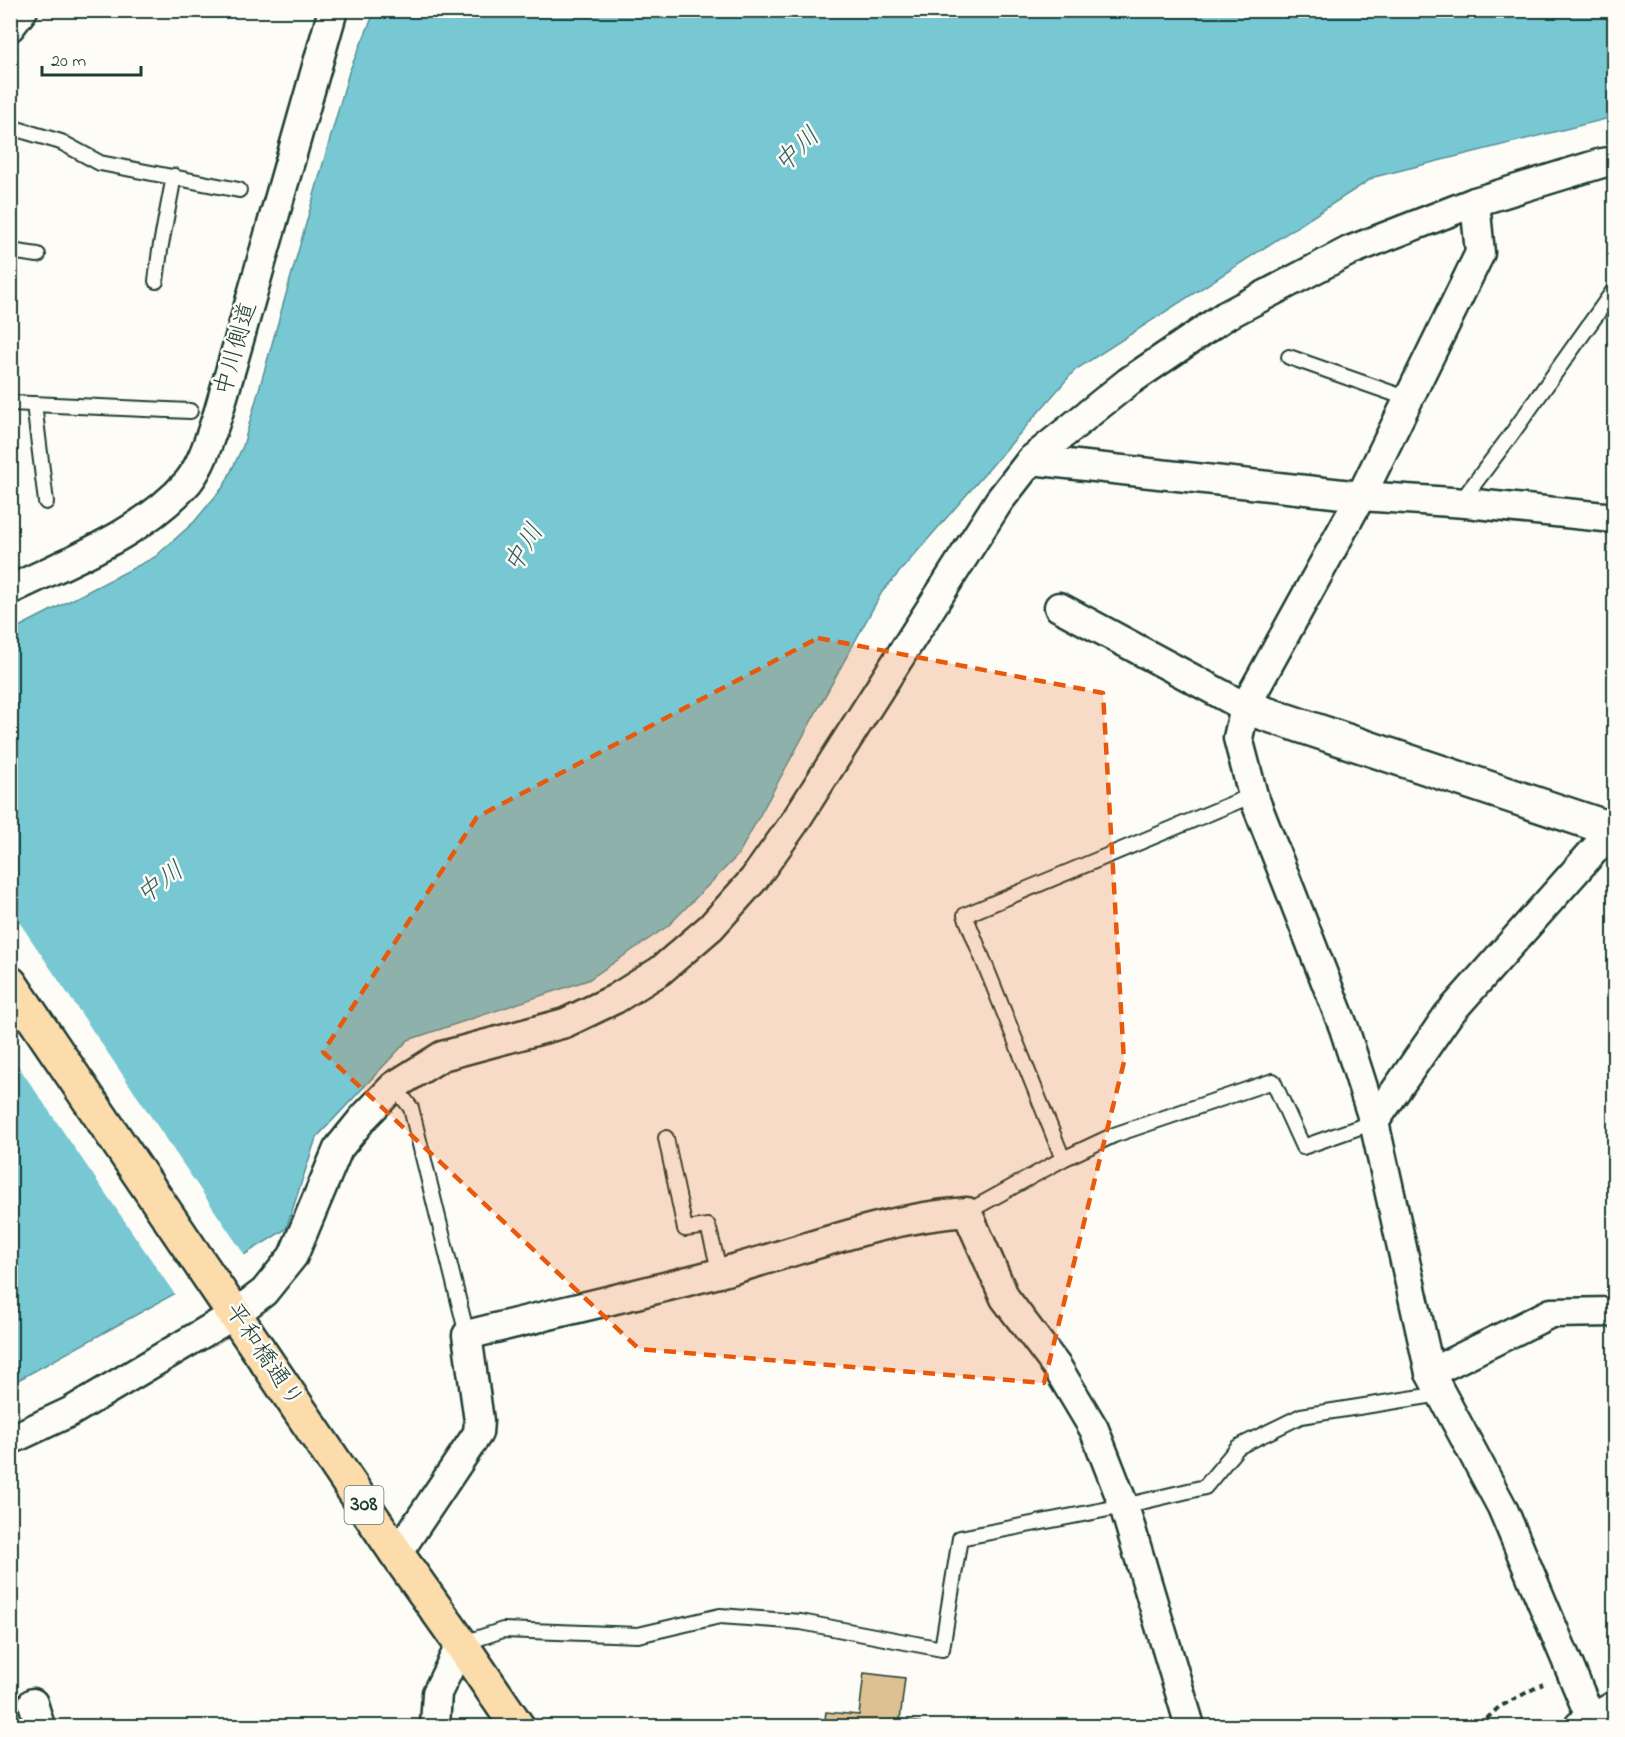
<svg xmlns="http://www.w3.org/2000/svg" width="1625" height="1737" font-family="'Indie Flower','Klee One',sans-serif">
  <rect width="100%" height="100%" fill="#fdfcf7"/>
  <filter id="ink" filterUnits="userSpaceOnUse"><feTurbulence type="fractalNoise" baseFrequency=".0167" numOctaves="2"/><feDisplacementMap in="SourceGraphic" scale="12" xChannelSelector="R" yChannelSelector="G"/><feConvolveMatrix kernelMatrix="1 2 1 2 8 2 1 2 1" color-interpolation-filters="sRGB"/></filter>
  <g filter="url(#ink)">
    <polygon fill="#78c8d4" stroke="#549094" stroke-width="1.5" points="375,11 1614,11 1614,117 1374,177 1075,370 882,592 738,855 668,926 588,980 408,1040 316,1138 286,1229 239,1258 11,1384 11,631 155,557 194,522 224,486 243,446 349,72"/>
    <polygon fill="#fdfcf7" points="11,910 246,1257 176,1296 10,1054"/>
    <polygon fill="#dec192" stroke="#1f3d34" stroke-width="1.5" points="864,1673 905,1678 900,1720 921,1723 921,1726 816,1726 824,1726 826,1712 859,1715"/>
    <g fill="none" stroke-linecap="round" stroke-linejoin="round">
      <g stroke="#1f3d34" stroke-width="18">
        <g id="service">
          <polyline points="10,127 61,142 100,163 239,190"/>
          <polyline points="10,251 38,255"/>
          <polyline points="156,281 160,250 174,176"/>
          <polyline points="1289,357 1409,399"/>
          <polyline points="10,403 190,411"/>
          <polyline points="34,404 46,502"/>
          <polyline points="1466,503 1468,492 1511,435 1614,290"/>
          <polyline points="394,1086 411,1108 467,1335"/>
          <polyline points="666,1138 685,1229 708,1226 720,1273"/>
          <polyline points="1063,1159 965,915 1253,795"/>
          <polyline points="967,1212 1063,1159 1114,1135 1273,1081 1303,1147 1374,1122"/>
          <polyline points="461,1644 503,1630 638,1635 720,1616 801,1622 942,1649 960,1538 1124,1506 1205,1487 1238,1447 1301,1416 1441,1394"/>
        </g>
      </g>
      <g stroke="#1f3d34" stroke-width="33">
        <g id="minor">
          <polyline points="10,27 23,10"/>
          <polyline points="1475,202 1480,253 1361,496 1245,707 1238,738 1253,795 1344,1028 1374,1122 1430,1373 1502,1507 1594,1726"/>
          <polyline points="1031,460 1361,496 1466,503 1614,518"/>
          <path d="M10 590C71 560 142 534 188 482 203 463 210 437 218 414L333 10"/>
          <polyline points="1059,607 1245,707"/>
          <polyline points="1374,1122 1448,1015 1613,829 1614,825"/>
          <polyline points="1430,1373 1551,1313 1614,1312"/>
          <polyline points="10,1440 70,1412 235,1314 264,1292 293,1256 338,1149 364,1117 394,1086 442,1056 565,1023 615,999 660,971 711,927 754,879 794,823 999,501 1031,460 1128,382 1225,316 1349,251 1475,202 1602,163 1614,161"/>
          <path d="M397 1554 478 1433 479 1421 467 1335C551 1314 636 1295 719 1273 802 1251 881 1218 967 1212L1005 1298 1057 1367 1094 1429 1124 1506 1190 1726"/>
          <polyline points="33,1703 40,1726"/>
          <polyline points="435,1726 437,1693 461,1644"/>
          <polyline points="1579,1726 1614,1706"/>
        </g>
      </g>
      <g stroke="#1f3d34" stroke-width="38">
        <polyline id="tertiary" points="1245,707 1614,830"/>
      </g>
      <g stroke="#1f3d34" stroke-width="38">
        <polyline id="primary" points="10,983 397,1554 461,1644 517,1726"/>
      </g>
      <polyline stroke="#1f3d34" stroke-width="4" stroke-dasharray="6 4.5" stroke-linecap="butt" points="1479,1726 1499,1707 1543,1684"/>
      <use href="#service" stroke="#fdfcf7" stroke-width="14"/>
      <use href="#minor" stroke="#fdfcf7" stroke-width="28"/>
      <use href="#tertiary" stroke="#fdfcf7" stroke-width="33"/>
      <use href="#primary" stroke="#fddcac" stroke-width="33"/>
    </g>
  </g>
  <path fill="#e8590c" fill-opacity="0.2" stroke="#e8590c" stroke-width="4.5" stroke-dasharray="12 8" stroke-linejoin="round" d="M818 638 1103 693 1124 1062 1044 1383 639 1349 323 1052 477 817Z"/>
  <g text-anchor="middle" dominant-baseline="central" stroke-width="5" stroke-linejoin="round" paint-order="stroke">
    <rect fill="#fdfcf7" stroke="#62766e" stroke-width="1.5" x="344.5" y="1486" width="39" height="38" rx="4.5"/>
    <g font-size="22" font-weight="bold" fill="#1f3d34">
      <text x="364" y="1505">308</text>
    </g>
    <g font-size="24" fill="#1f3d34" stroke="#fdfcf7">
      <text transform="translate(237 349) rotate(-74)">中川側道</text>
      <text transform="translate(263 1356) rotate(56)">平和橋通り</text>
    </g>
    <g font-size="26" font-style="italic" fill="#35605c" stroke="#fdfcf7">
      <text transform="translate(798 151) rotate(-44)">中川</text>
      <text transform="translate(525 549) rotate(-59)">中川</text>
      <text transform="translate(161 884) rotate(-36)">中川</text>
    </g>
  </g>
  <rect width="1625" height="1737" fill="none" stroke="#fdfcf7" stroke-width="36"/>
  <rect x="18" y="18" width="1589" height="1701" fill="none" stroke="#1f3d34" stroke-width="2" filter="url(#ink)"/>
  <path d="M42 66v9h99v-9" fill="none" stroke="#1f3d34" stroke-width="3"/>
  <text x="51" y="66" font-size="18" fill="#1f3d34" stroke="#fdfcf7" stroke-width="4.5" paint-order="stroke">20 m</text>
</svg>
